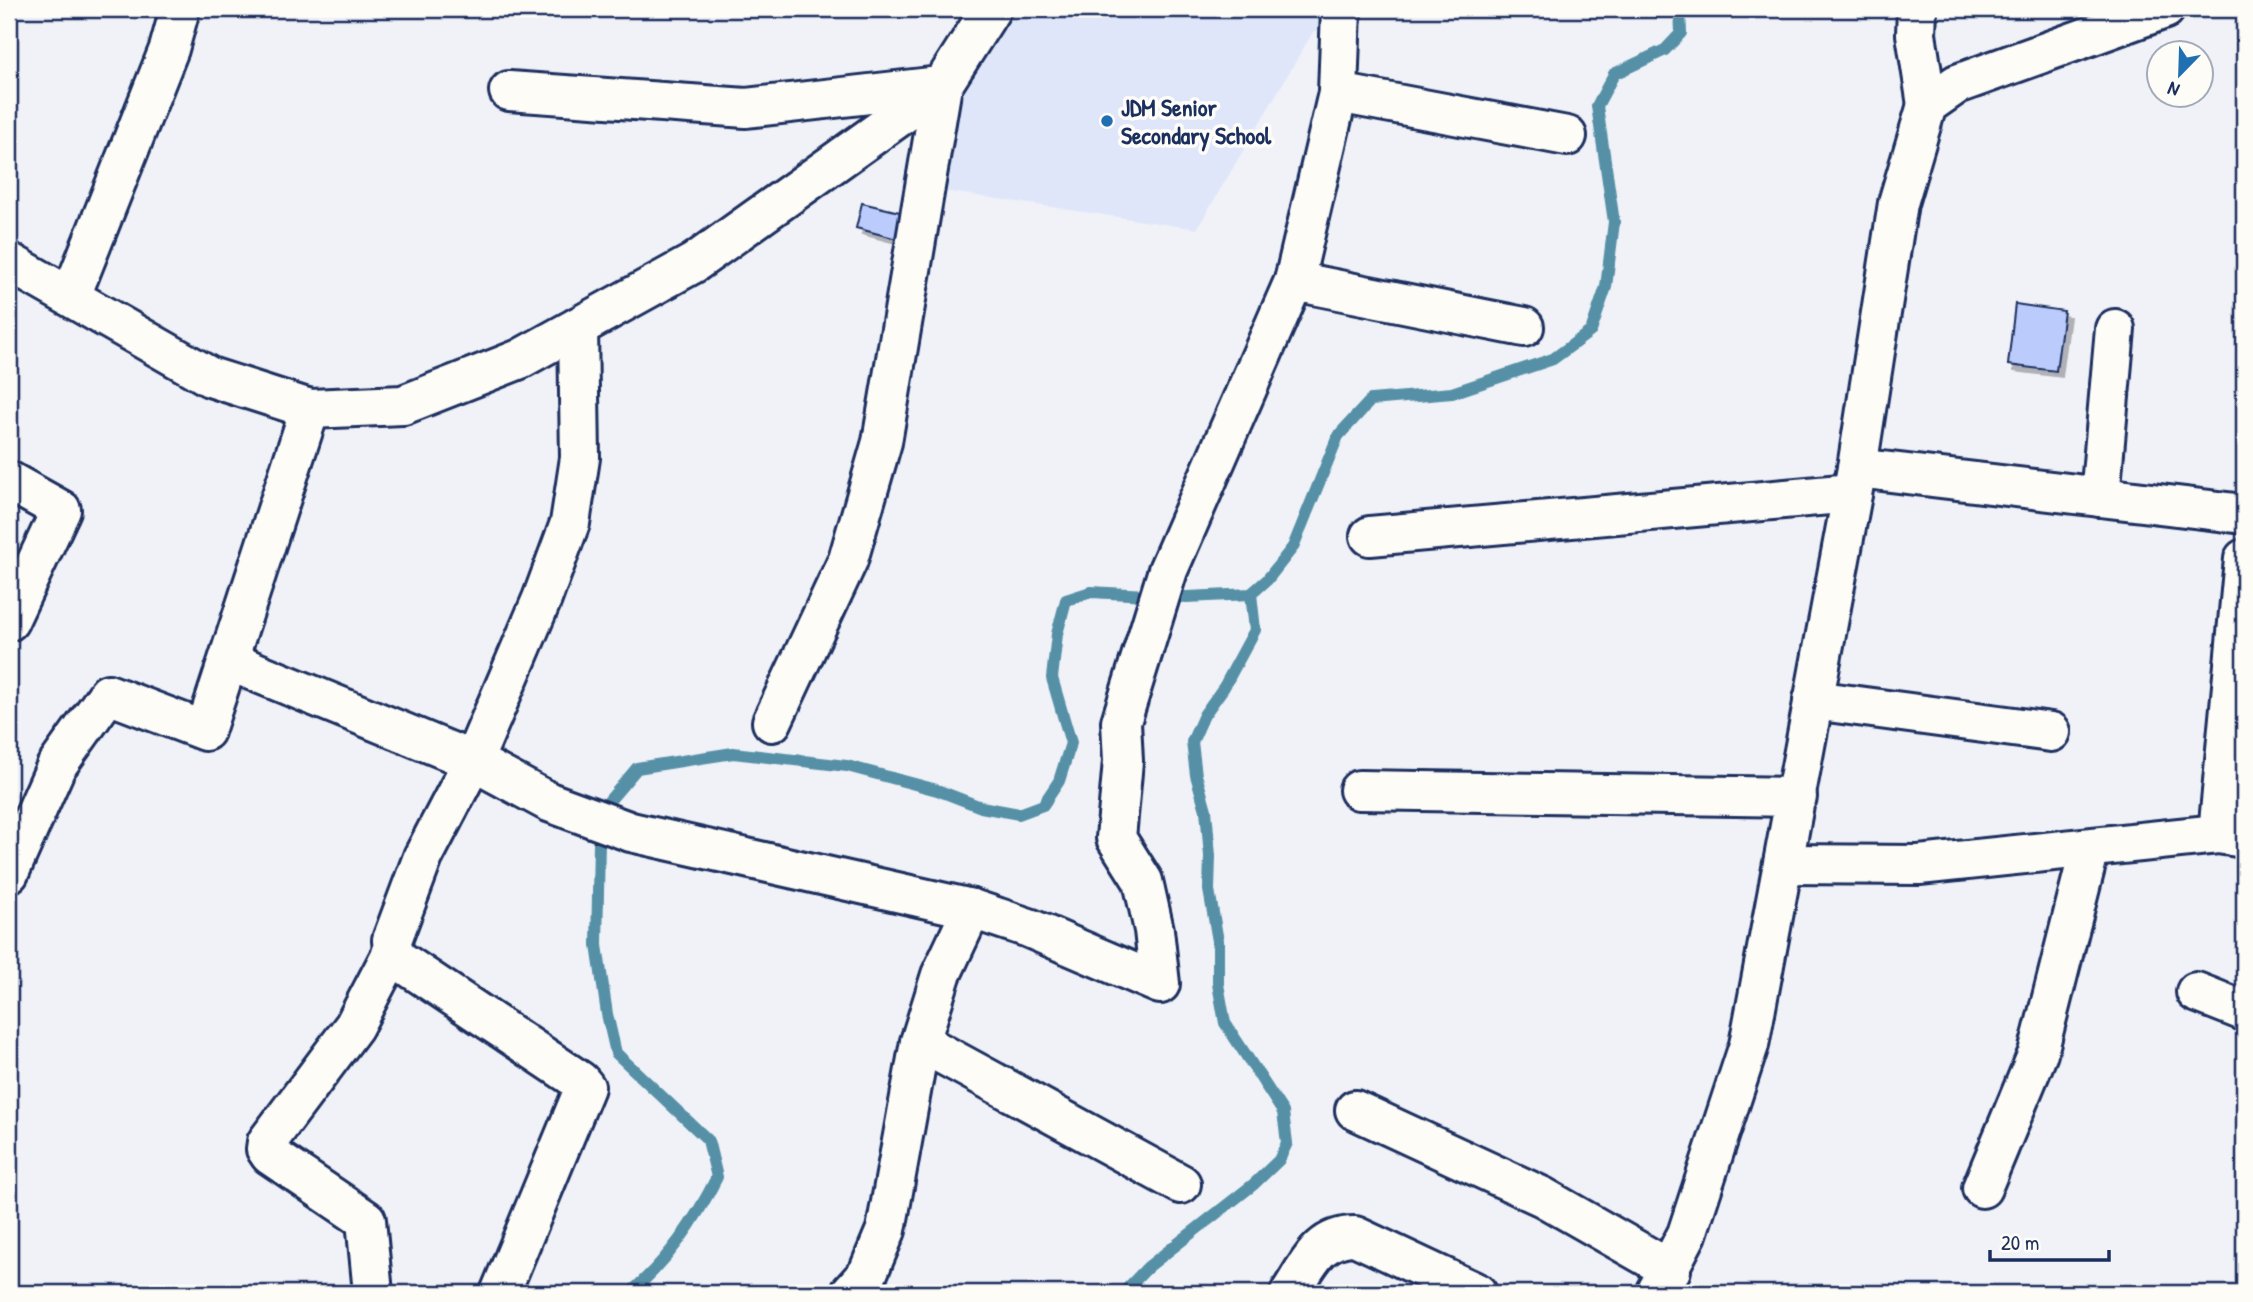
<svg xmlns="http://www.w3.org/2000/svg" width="2253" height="1302" font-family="'Patrick Hand',sans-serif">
  <defs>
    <filter id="shadow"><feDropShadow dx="6" dy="6" stdDeviation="0" flood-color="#0004"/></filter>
  </defs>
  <rect width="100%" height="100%" fill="#f0f2f8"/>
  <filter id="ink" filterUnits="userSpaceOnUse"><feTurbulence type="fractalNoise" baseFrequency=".0143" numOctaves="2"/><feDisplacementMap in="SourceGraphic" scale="14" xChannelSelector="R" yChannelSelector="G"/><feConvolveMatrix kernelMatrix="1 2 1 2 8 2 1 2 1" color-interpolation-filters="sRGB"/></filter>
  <g filter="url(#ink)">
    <polygon fill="#e0e6f9" points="1011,9 1333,9 1332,25 1313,32 1197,229 937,190 971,52"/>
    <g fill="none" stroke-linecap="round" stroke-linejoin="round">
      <g stroke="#5790a6" stroke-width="12">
        <path d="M630 1293C669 1259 694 1223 717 1177L708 1140 616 1053 607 1014 597 945 599 842 609 801 637 768 733 753 847 766 937 790 981 807 1019 814 1043 805 1059 781 1071 743 1052 678 1057 634 1066 600 1091 592 1187 597 1251 594 1267 580 1293 547 1338 436 1371 400 1452 393 1553 359 1591 331 1606 287 1614 222 1597 106 1614 74 1665 50 1681 33 1680 9"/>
        <polyline points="1123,1293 1148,1267 1254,1184 1279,1160 1287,1143 1283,1112 1225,1023 1218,984 1218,941 1209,890 1210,856 1206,810 1196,775 1192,742 1204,715 1224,687 1255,630 1251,594"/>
      </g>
    </g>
    <g fill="#bbcbfc" stroke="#1b2f5e" stroke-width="2" filter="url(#shadow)">
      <polygon points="862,203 908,214 901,240 856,228"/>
      <polygon points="2015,304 2064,311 2056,371 2008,365"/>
    </g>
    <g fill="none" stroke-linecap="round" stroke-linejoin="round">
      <g stroke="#1b2f5e" stroke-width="44">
        <g id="minor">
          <polyline points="1917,9 1916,34 1927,105"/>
          <polyline points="509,91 746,108 940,86"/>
          <polyline points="1338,93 1567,136"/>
          <polyline points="9,262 210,377 310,409 403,405 520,359 694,263 942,86 991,9"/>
          <polyline points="1294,281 1524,327"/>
          <polyline points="71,296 169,49 180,9"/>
          <polyline points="1857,468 2244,514"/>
          <polyline points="9,481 61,510 9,621"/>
          <polyline points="2100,497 2115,329"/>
          <polyline points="1370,536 1852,493"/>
          <polyline points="229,661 473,761 549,802 631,832 972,909 941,975 920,1042 886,1230 868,1273 850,1293"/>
          <polyline points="1813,700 2051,732"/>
          <polyline points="772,722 848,560 882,442 942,86"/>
          <polyline points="1359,790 1797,797"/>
          <polyline points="2218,834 2244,559"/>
          <polyline points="1785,864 1919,865 2218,834 2244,838"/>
          <polyline points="9,873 56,767 108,694 205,731 310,409"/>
          <polyline points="972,909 1029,928 1160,984 1154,930 1143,881 1116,838 1123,761 1121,722 1168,570 1294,281 1338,93 1341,9"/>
          <polyline points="2196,992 2244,1011"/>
          <polyline points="920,1042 1181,1184"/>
          <polyline points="1355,1110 1543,1197 1671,1270"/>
          <polyline points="1982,1188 2038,1053 2090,848"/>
          <polyline points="373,1293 366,1220 270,1155 266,1149 267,1142 354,1026 393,951"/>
          <polyline points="500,1293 585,1087 580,1081 399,960 393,951 392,940 423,857 473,761 542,599 570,523 580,458 578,327"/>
          <path d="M1290 1293C1308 1266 1318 1236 1355 1236L1477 1293"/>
          <polyline points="1656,1293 1687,1234 1749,1045 1857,468 1898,203 1927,105 1957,84 2165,9"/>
        </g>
      </g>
      <use href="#minor" stroke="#fdfcf7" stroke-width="38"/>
    </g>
  </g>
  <circle fill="#1f6fb2" stroke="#fdfcf7" stroke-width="2.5" cx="1107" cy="121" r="7"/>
  <g text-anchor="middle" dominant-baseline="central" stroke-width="7" stroke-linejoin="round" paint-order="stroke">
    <g font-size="24" font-weight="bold" fill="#1b2f5e" stroke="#fdfcf7" text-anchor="start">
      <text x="1121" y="107">JDM Senior<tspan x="1121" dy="28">Secondary School</tspan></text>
    </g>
  </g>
  <rect width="2253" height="1302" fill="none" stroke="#fdfcf7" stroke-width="35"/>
  <rect x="18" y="18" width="2218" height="1267" fill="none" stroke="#1b2f5e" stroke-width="2.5" filter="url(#ink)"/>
  <g transform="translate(2180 74) rotate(203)"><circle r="33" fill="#fdfcf7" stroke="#a3aaba" stroke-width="2"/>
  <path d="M0-5L12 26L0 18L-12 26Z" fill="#1f6fb2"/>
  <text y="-10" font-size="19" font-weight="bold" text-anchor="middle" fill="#1b2f5e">N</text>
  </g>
  <path d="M1990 1250v10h119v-10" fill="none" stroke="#1b2f5e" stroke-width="3.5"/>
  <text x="2001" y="1250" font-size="21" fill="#1b2f5e" stroke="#fdfcf7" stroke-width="5" paint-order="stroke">20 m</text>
</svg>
